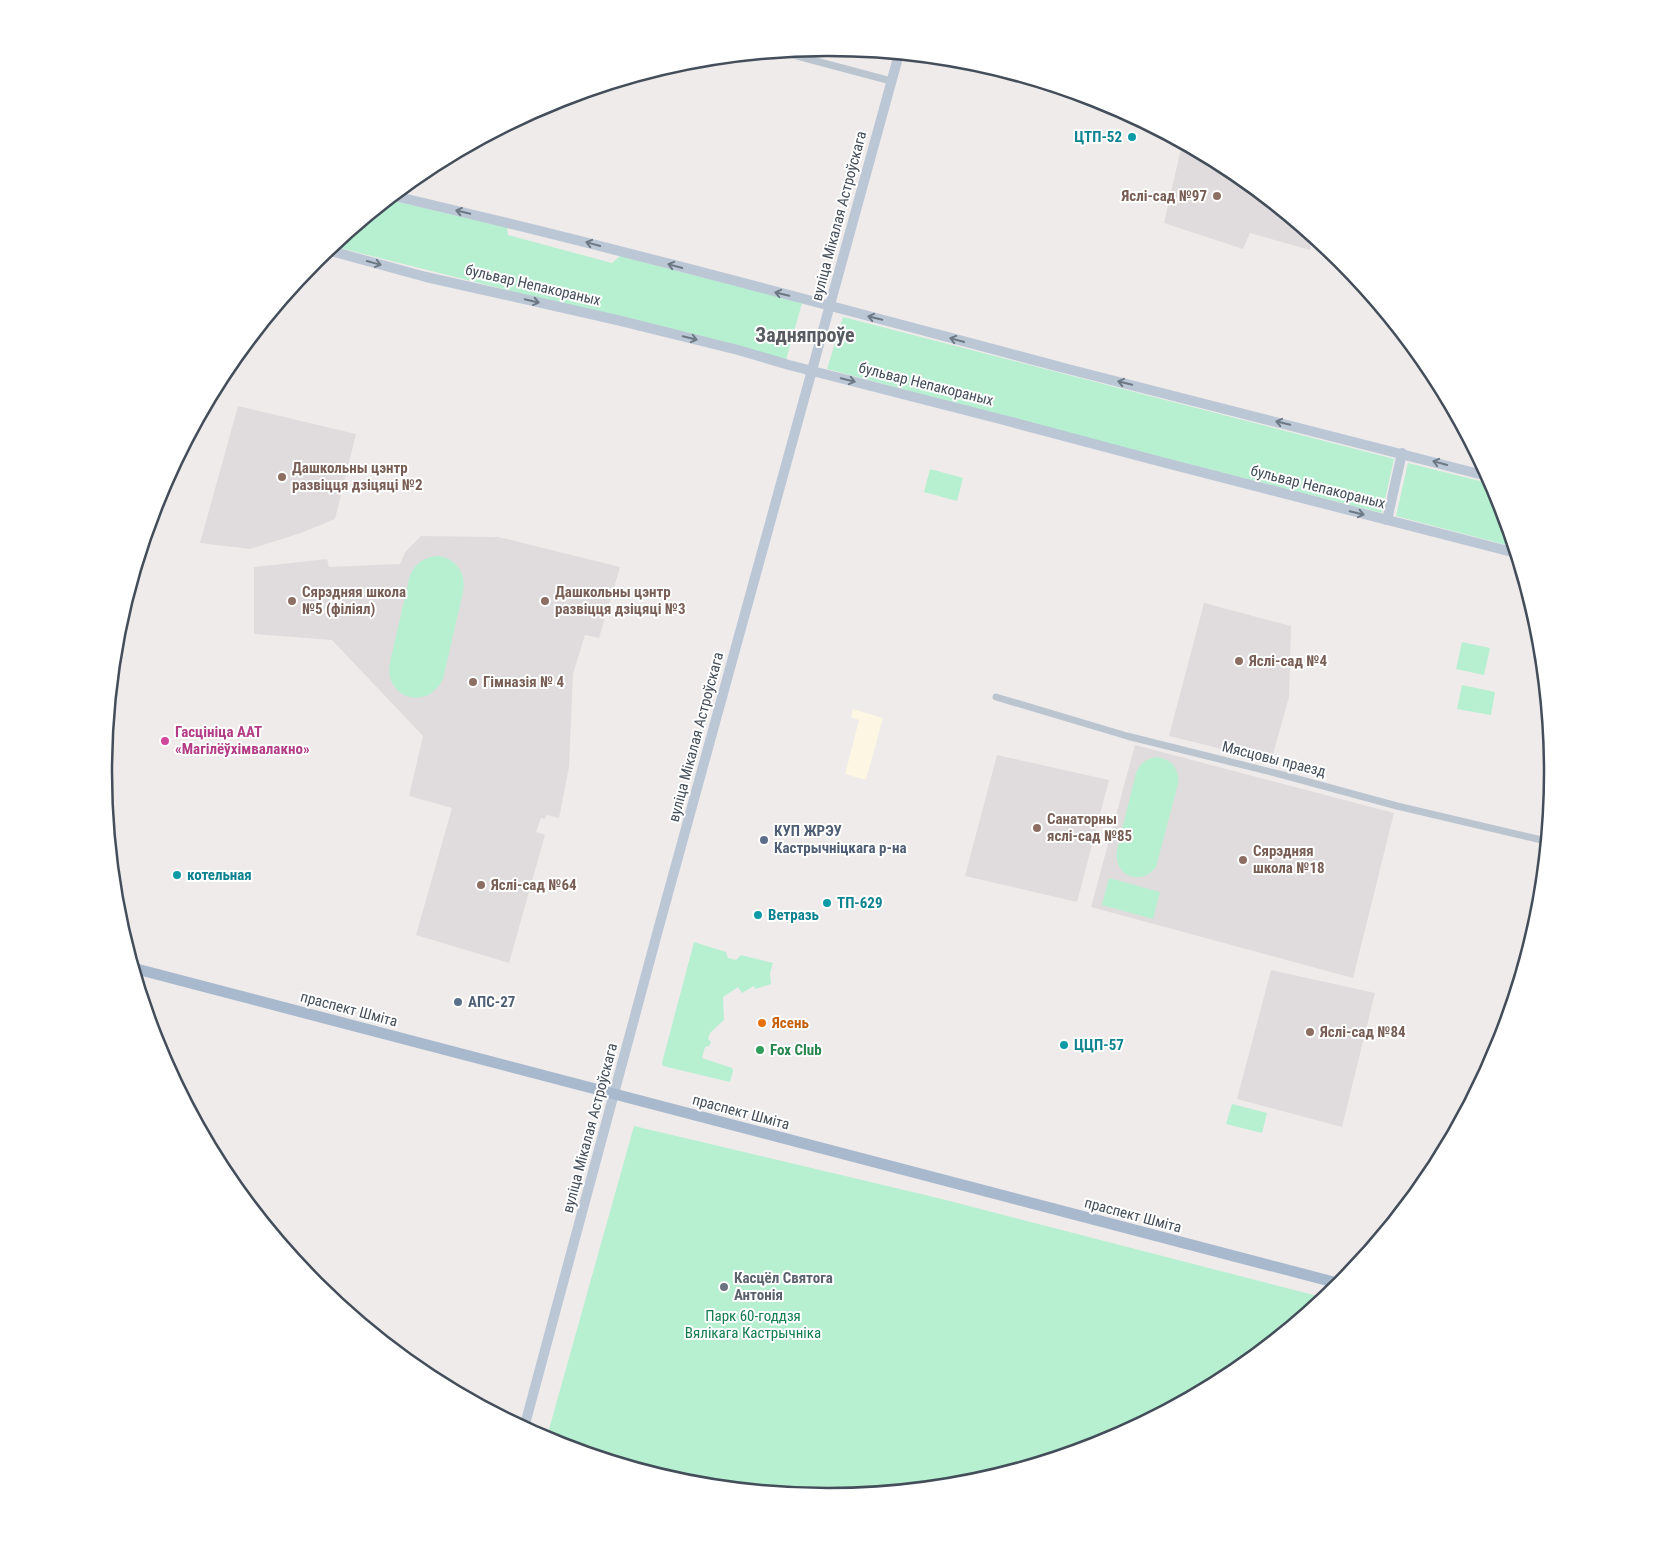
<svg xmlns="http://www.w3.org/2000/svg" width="1656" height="1545" font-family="'Roboto Condensed',sans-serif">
  <rect width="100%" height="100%" fill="#efebeb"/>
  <polygon fill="#fcf6e2" points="853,709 883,718 866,780 845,774 859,720 851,717"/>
  <g fill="#e0dcdd">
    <polygon points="1182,144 1231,170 1313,237 1310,250 1250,233 1243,249 1164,223"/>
    <polygon points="238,406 356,434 335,519 301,533 250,549 200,543"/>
    <polygon points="421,536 499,537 620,567 599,638 585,635 573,674 569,767 559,818 546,815 545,819 541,818 536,832 545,835 509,963 416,935 452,808 409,796 423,736 332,640 254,634 254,567 327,559 329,567 400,564 405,552"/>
    <polygon points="1204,603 1291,626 1289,697 1271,761 1169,736"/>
    <polygon points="1135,745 1394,813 1353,978 1091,907"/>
    <polygon points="997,755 1109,780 1077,902 965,876"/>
    <polygon points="1271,970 1375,993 1342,1127 1237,1099"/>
  </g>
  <g fill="#b6f0d0">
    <polygon points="389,200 507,227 508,235 612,263 620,256 802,303 786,360 332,246"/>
    <polygon points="843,317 1394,459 1382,513 1109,444 827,369"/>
    <polygon points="1408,463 1492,484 1498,495 1514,547 1396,516"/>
    <polygon points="930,469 963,478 957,501 924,492"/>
    <path d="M438 556C457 559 466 573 463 592L443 679C427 712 383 698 390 662L410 575C416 563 424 557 438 556Z"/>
    <polygon points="1462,642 1490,648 1484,675 1456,669"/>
    <polygon points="1462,685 1495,692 1491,715 1457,709"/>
    <path d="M1157 757C1172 759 1180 770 1178 784L1156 867C1140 887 1113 876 1117 850L1136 773C1140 763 1147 758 1157 757Z"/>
    <polygon points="1109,878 1160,892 1153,919 1102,905"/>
    <polygon points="694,942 726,952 728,958 736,960 741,955 773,963 770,973 771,984 755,989 754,986 742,993 738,987 723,997 724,1020 710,1033 708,1039 711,1042 709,1046 705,1047 702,1058 732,1068 733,1071 730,1082 663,1066 662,1063"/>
    <polygon points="1232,1104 1267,1113 1262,1133 1226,1124"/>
    <polygon points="634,1126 942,1199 1325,1298 1231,1375 1105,1442 969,1484 828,1497 686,1484 546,1440"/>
  </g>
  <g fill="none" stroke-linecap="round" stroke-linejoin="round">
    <g stroke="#bbc5cf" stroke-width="7">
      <polyline points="782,52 891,81"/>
      <polyline points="664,68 670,70 671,66"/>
      <polyline points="996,697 1127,736 1283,775 1397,806 1546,841"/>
    </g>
    <g stroke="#bcc7d6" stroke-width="10">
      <path d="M394 196C618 248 841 309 1064 368 1205 405 1346 439 1487 476"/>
      <polyline points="327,250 426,277 617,320 738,350 789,365 1000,419 1158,461 1516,553"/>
      <polyline points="1387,520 1402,453"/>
      <polyline points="524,1428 658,930 899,54"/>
    </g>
    <polyline stroke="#a9b9cd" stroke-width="11" points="133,968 1341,1284"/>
  </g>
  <defs><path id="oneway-shaft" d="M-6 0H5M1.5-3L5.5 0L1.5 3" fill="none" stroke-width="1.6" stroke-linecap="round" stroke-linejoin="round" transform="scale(1.25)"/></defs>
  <g stroke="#6d7885">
    <use href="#oneway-shaft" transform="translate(463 212) rotate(-167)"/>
    <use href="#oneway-shaft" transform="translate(593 244) rotate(-165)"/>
    <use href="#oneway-shaft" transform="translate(374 263) rotate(15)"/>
    <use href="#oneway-shaft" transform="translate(675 266) rotate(-165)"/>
    <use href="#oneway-shaft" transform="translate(782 294) rotate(-166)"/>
    <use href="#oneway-shaft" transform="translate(532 301) rotate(13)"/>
    <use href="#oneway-shaft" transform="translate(875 318) rotate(-166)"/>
    <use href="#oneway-shaft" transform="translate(690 338) rotate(14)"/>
    <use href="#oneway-shaft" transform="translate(957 340) rotate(-165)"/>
    <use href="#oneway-shaft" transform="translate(848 380) rotate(14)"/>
    <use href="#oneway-shaft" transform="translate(1125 383) rotate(-166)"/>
    <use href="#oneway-shaft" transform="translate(1283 423) rotate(-166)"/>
    <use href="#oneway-shaft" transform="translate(1440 463) rotate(-165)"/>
    <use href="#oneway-shaft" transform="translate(1357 513) rotate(14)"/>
  </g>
  <g fill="#0f9aa8" stroke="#fff" stroke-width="2">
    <circle cx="1132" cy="137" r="5"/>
    <circle cx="177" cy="875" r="5"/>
    <circle cx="827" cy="903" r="5"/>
    <circle cx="758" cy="915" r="5"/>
    <circle cx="1064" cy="1045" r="5"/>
  </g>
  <g fill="#8d6e63" stroke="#fff" stroke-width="2">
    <circle cx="1217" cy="196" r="5"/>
    <circle cx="282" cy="477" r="5"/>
    <circle cx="292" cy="601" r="5"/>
    <circle cx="545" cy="601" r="5"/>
    <circle cx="1239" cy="661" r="5"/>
    <circle cx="473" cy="682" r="5"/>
    <circle cx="1037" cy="828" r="5"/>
    <circle cx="1243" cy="860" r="5"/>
    <circle cx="481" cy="885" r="5"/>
    <circle cx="1310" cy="1032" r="5"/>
  </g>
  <circle fill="#d1479c" stroke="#fff" stroke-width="2" cx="165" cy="741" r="5"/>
  <g fill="#5c6f8a" stroke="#fff" stroke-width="2">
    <circle cx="764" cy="840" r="5"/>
    <circle cx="458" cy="1002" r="5"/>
  </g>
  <circle fill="#e8710a" stroke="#fff" stroke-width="2" cx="762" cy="1023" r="5"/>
  <circle fill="#2e9e5b" stroke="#fff" stroke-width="2" cx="760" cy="1050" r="5"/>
  <circle fill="#6b7280" stroke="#fff" stroke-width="2" cx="724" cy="1287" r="5"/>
  <g text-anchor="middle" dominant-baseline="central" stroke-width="4" stroke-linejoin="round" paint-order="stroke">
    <g font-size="15" font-weight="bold" fill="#0d838f" stroke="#fff" text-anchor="start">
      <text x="1122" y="137" text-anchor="end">ЦТП-52</text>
      <text x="187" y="875">котельная</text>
      <text x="837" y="903">ТП-629</text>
      <text x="768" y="915">Ветразь</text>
      <text x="1074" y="1045">ЦЦП-57</text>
    </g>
    <g font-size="15" font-weight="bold" fill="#785e54" stroke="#fff" text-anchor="start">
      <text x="1207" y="196" text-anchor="end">Яслі-сад №97</text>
      <text x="292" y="468">Дашкольны цэнтр<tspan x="292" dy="17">развіцця дзіцяці №2</tspan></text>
      <text x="302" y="592">Сярэдняя школа<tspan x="302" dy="17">№5 (філіял)</tspan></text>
      <text x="555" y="592">Дашкольны цэнтр<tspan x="555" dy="17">развіцця дзіцяці №3</tspan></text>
      <text x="1249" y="661">Яслі-сад №4</text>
      <text x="483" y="682">Гімназія № 4</text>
      <text x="1047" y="819">Санаторны<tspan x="1047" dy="17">яслі-сад №85</tspan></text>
      <text x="1253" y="851">Сярэдняя<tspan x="1253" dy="17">школа №18</tspan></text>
      <text x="491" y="885">Яслі-сад №64</text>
      <text x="1320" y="1032">Яслі-сад №84</text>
    </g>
    <g font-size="15" fill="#434e5a" stroke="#fff">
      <text transform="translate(839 216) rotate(-75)">вуліца Мікалая Астроўскага</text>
      <text transform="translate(533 285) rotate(13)">бульвар Непакораных</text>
      <text transform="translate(926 384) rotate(14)">бульвар Непакораных</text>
      <text transform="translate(1318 487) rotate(14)">бульвар Непакораных</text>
      <text transform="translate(696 737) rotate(-75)">вуліца Мікалая Астроўскага</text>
      <text transform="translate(1274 759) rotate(14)">Мясцовы праезд</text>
      <text transform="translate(349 1009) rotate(15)">праспект Шміта</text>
      <text transform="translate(741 1112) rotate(15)">праспект Шміта</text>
      <text transform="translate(590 1128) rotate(-75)">вуліца Мікалая Астроўскага</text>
      <text transform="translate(1133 1215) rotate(15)">праспект Шміта</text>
    </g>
    <g font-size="15" font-weight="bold" fill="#b23c85" stroke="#fff" text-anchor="start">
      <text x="175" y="732">Гасцініца ААТ<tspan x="175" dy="17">«Магілёўхімвалакно»</tspan></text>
    </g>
    <g font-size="15" font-weight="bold" fill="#4e5e75" stroke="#fff" text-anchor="start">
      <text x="774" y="831">КУП ЖРЭУ<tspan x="774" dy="17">Кастрычніцкага р-на</tspan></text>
      <text x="468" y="1002">АПС-27</text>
    </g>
    <g font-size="15" font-weight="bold" fill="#c56008" stroke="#fff" text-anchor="start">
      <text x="772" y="1023">Ясень</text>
    </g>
    <g font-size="15" font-weight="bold" fill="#27864d" stroke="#fff" text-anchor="start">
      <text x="770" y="1050">Fox Club</text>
    </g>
    <g font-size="15" font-weight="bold" fill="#5b616d" stroke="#fff" text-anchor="start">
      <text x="734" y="1278">Касцёл Святога<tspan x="734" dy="17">Антонія</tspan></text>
    </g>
    <g font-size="15" fill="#127d4e" stroke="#fff">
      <text x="753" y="1316">Парк 60-годдзя<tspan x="753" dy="17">Вялікага Кастрычніка</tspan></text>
    </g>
    <g font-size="20" font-weight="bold" fill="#585b61" stroke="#fff">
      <text x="805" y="335">Задняпроўе</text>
    </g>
  </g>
  <path d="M0 0H1656V1545H0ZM112 772a716 716 0 1 1 1432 0a716 716 0 1 1-1432 0Z" fill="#fff" fill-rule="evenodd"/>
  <path fill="none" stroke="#434e5a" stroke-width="2.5" d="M112 772a716 716 0 1 1 1432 0a716 716 0 1 1-1432 0Z"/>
</svg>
